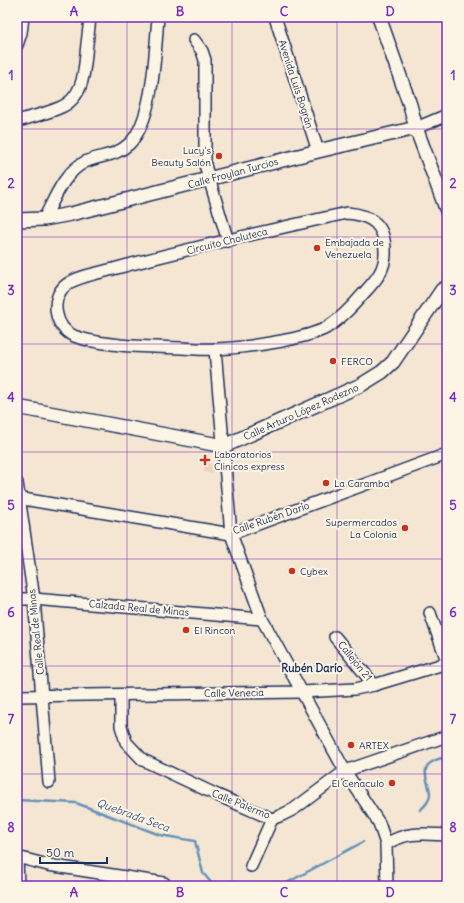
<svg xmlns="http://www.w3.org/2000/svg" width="464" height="903" font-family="Delius,sans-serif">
  <rect width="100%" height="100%" fill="#f5e6d3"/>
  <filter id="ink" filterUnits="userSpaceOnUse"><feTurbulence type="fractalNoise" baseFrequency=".025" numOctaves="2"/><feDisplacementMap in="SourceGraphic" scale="8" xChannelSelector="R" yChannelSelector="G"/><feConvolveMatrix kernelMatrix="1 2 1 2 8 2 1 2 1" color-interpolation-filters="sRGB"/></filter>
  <g filter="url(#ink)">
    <polygon fill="#edd4be" points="205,460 214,466 213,474 204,472"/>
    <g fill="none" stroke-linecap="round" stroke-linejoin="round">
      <g stroke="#6493ba" stroke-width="2.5">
        <polyline points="17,800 76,803 160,835 195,841 203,873 214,886"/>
        <path d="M420 810C425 806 430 801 430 794 430 784 419 769 432 762 436 759 442 758 447 757"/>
        <polyline points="281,886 363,842"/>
      </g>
      <g stroke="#1b2f5e" stroke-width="14">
        <g id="minor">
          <polyline points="275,17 318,151"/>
          <polyline points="194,40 202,51 205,60 205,165 228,241"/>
          <polyline points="17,45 21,33 23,17"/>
          <path d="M17 121C31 117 45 114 59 108 82 99 84 76 86 54 87 42 89 29 90 17"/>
          <polyline points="416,128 447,115"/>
          <path d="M347 213C372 215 385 225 385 251 386 270 375 281 363 294 352 307 341 319 326 328 313 335 296 338 282 341 260 345 238 348 216 349 205 350 193 349 182 348 161 347 140 347 120 345 105 343 89 342 74 336 55 328 49 299 66 285 77 276 103 272 117 268 193 247 270 230 347 213Z"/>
          <path d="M44 219C54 200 64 172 85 162 100 155 115 157 129 144 154 120 155 51 158 17"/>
          <polyline points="215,350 231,534 262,619 345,771 379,823 386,844 387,886"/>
          <polyline points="17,483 34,599 49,782"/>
          <polyline points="17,498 231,534 447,454"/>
          <polyline points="17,599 34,599 262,619"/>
          <polyline points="430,613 447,661"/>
          <polyline points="335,637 374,685"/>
          <polyline points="121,695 121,726 126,742 143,760 217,795 272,819 282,815 294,809 345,771 447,736"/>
          <polyline points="17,696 302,692 355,689 374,685 447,663"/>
          <path d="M386 844C408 831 422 834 447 835"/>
          <polyline points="17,857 48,865 164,883"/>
          <polyline points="17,857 18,886"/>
          <polyline points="251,866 272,819"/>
        </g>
      </g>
      <g stroke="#1b2f5e" stroke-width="16">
        <g id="tertiary">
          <polyline points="379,17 410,105 416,128 447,211"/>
          <polyline points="17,220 44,219 71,214 318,151 416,128"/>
          <polyline points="17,407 224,446 361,385 382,372 393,362 442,290 447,287"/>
        </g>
      </g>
      <use href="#minor" stroke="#fcf5e5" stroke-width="11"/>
      <use href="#tertiary" stroke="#fcf5e5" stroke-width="13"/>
    </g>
  </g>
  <path fill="none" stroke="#7b2cbf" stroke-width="1" stroke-opacity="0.55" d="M127 17V886M232 17V886M337 17V886M17 129H447M17 237H447M17 344H447M17 452H447M17 559H447M17 666H447M17 774H447"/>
  <g fill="#c8321e" stroke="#fcf5e5" stroke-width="1.5">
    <circle cx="219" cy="156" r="4"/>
    <circle cx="317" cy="248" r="4"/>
    <circle cx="333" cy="361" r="4"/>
    <path d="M203 454h4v4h4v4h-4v4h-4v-4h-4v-4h4z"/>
    <circle cx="326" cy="483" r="4"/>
    <circle cx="405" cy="528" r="4"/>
    <circle cx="292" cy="571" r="4"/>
    <circle cx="186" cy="630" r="4"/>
    <circle cx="351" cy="745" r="4"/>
    <circle cx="392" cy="783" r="4"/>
  </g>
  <g text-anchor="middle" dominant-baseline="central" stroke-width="4" stroke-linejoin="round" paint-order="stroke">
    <g font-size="10" fill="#1b2f5e" stroke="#fcf5e5">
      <text transform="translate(296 84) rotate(72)">Avenida Luis Bográn</text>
      <text transform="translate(233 173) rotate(-15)">Calle Froylan Turcios</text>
      <text transform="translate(227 241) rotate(-14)">Circuito Choluteca</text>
      <text transform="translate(301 412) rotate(-24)">Calle Arturo López Rodezno</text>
      <text transform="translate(271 518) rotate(-19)">Calle Rubén Darío</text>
      <text transform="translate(139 608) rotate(5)">Calzada Real de Minas</text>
      <text transform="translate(36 632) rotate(-96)">Calle Real de Minas</text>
      <text transform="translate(355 661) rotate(51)">Callejón 21</text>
      <text transform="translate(234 693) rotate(-1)">Calle Venecia</text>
      <text transform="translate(241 804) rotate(22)">Calle Palermo</text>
    </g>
    <g font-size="10" fill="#1b2f5e" stroke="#fcf5e5" text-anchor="start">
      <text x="211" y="150" text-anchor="end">Lucy's<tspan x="211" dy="12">Beauty Salón</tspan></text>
      <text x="325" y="242">Embajada de<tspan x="325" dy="12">Venezuela</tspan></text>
      <text x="341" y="361">FERCO</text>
      <text x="214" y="454">Laboratorios<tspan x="214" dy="12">Clinicos express</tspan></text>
      <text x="334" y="483">La Caramba</text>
      <text x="397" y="522" text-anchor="end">Supermercados<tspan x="397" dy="12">La Colonia</tspan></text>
      <text x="300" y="571">Cybex</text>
      <text x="194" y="630">El Rincon</text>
      <text x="359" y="745">ARTEX</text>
      <text x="384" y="783" text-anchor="end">El Cenaculo</text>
    </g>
    <g font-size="11" font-weight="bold" fill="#1b2f5e" stroke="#fcf5e5">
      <text x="312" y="668">Rubén Darío</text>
    </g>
    <g font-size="11" font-style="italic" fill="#3a5984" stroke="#fcf5e5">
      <text transform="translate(133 815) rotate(20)">Quebrada Seca</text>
    </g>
  </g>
  <rect width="464" height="903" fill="none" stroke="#fcf5e5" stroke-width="44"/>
  <path d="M40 857v6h67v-6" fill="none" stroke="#1b2f5e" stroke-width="2"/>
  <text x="46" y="857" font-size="12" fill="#1b2f5e" stroke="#fcf5e5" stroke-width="3" paint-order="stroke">50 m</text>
  <rect x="22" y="22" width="420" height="859" fill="none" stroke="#7b2cbf" stroke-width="1.5"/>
  <g font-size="13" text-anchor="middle" font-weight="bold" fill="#7b2cbf">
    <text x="74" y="16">A</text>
    <text x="180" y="16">B</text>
    <text x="284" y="16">C</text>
    <text x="390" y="16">D</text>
    <text x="11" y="80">1</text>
    <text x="453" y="80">1</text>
    <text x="11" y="188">2</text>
    <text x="453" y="188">2</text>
    <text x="11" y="295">3</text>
    <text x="453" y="295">3</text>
    <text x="11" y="402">4</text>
    <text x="453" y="402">4</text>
    <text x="11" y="510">5</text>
    <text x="453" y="510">5</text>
    <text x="11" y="617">6</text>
    <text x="453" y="617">6</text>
    <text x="11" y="724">7</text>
    <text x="453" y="724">7</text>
    <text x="11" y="832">8</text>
    <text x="453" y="832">8</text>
    <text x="74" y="897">A</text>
    <text x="180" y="897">B</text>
    <text x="284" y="897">C</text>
    <text x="390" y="897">D</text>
  </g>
</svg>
